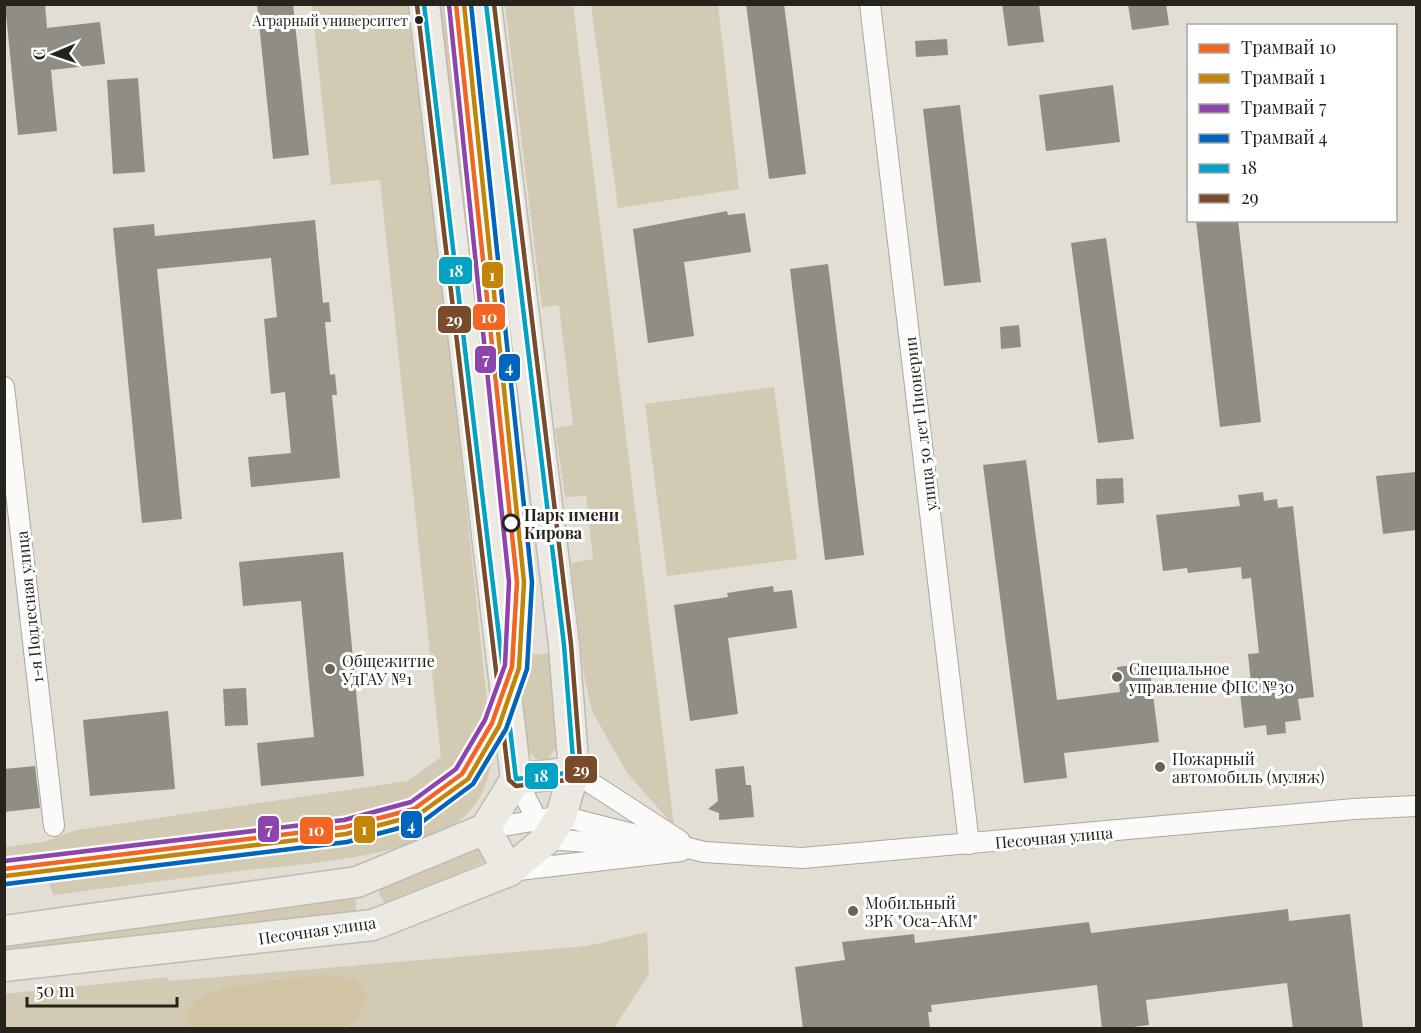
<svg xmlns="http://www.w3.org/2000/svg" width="1421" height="1033" font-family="'Playfair Display',serif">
  <rect width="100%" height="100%" fill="#e2ded3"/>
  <g fill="#d2cab3">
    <path d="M312 5H413L492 749C491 774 485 797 466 815 420 858 300 864 239 871 177 879 115 887 53 895L49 883 5 889 4 847 44 842 77 830 408 781 441 757 380 180 331 185Z"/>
    <polygon points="433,5 478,5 529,457 485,462"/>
    <polygon points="505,5 573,5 674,826 627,773 592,711 584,675 571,563 593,559 586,496 565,497 555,428 573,425 559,305 542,307"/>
    <polygon points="591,5 718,5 739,189 618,208"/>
    <polygon points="774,387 797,559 667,576 645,404"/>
    <polygon points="550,653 557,746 549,758 538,760 530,754 525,745 516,657"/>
    <polygon points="479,848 487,861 390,904 384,902 379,894 382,886"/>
    <polygon points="353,896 357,904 354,914 5,957 4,941"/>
    <polygon points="647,932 649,974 614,1028 5,1028 4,994 168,977 169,981 587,946"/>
  </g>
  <path fill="#d0c4a4" d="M330 975 353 979 368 996 358 1018 343 1028H189L186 1015C189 1011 193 1003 197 1000 217 985 302 977 330 975Z"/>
  <g fill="#908d85">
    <polygon points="5,4 45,4 47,28 100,22 105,64 51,70 57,131 18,135"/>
    <polygon points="257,4 293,4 309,155 273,159"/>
    <polygon points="746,4 784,4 806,174 769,179"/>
    <polygon points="1002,4 1039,4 1044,42 1008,46"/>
    <polygon points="1128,4 1166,4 1169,25 1132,30"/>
    <polygon points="947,39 948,55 916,57 915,41"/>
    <polygon points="138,78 145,172 113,174 107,80"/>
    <polygon points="1113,85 1120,142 1046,151 1039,95"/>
    <polygon points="960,105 981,282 944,286 923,109"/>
    <polygon points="727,211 728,215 745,213 751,252 684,262 694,336 648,343 633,229"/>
    <polygon points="315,220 323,303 329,302 331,322 325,322 330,375 335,374 337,395 332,395 340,478 251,487 248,457 291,453 285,392 271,394 264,319 277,317 271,258 157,269 182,519 142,523 113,228 154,224 155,236"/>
    <polygon points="1196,220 1238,220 1261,422 1220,427"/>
    <polygon points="1106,238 1134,439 1098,443 1071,243"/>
    <polygon points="828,264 864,555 825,560 790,269"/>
    <polygon points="1019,325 1021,347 1001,349 1000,327"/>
    <polygon points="1026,460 1057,700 1120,692 1117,667 1149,663 1159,742 1064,753 1067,778 1024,783 983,465"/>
    <polygon points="1416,472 1416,530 1383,534 1376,476"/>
    <polygon points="1123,478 1124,503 1097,505 1096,479"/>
    <polygon points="1263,492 1264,501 1277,499 1278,508 1293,506 1314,697 1298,699 1301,720 1285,722 1286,733 1267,735 1266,725 1244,728 1239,684 1251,683 1248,654 1259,653 1251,578 1242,579 1241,567 1188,573 1187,568 1163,571 1156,515 1240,506 1238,495"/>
    <polygon points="343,552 364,776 261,786 257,743 314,737 301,601 243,606 239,562"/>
    <polygon points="773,586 774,592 792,590 797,628 728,638 738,714 690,721 674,605 728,597 727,593"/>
    <polygon points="246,688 248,725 225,726 223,689"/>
    <polygon points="168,711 175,789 90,796 83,720"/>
    <polygon points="35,766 40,808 4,812 4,769"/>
    <polygon points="744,766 746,785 751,785 754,817 719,820 719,813 708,809 718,801 715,769"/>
    <polygon points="1288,909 1289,921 1350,914 1363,1029 1293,1029 1287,983 1146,1000 1149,1025 1117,1029 1102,1029 1097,985 931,1005 932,1012 928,1012 930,1029 803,1029 795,967 845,960 842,942 914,934 915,943 1089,922 1091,933"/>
  </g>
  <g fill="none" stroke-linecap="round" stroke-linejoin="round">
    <g stroke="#aaa79f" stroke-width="22">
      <g id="minor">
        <polyline points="870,4 969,844"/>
        <polyline points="4,387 54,826"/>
        <polyline points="574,772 680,841"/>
        <polyline points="516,779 547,839 641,846"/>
        <polyline points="485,829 561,816 704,852 802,858 1354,809 1416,806"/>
        <polyline points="510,871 681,851"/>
      </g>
    </g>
    <g stroke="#bdbbb5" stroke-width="33">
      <g id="primary">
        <polyline points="424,4 516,779"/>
        <polyline points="516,779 574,772"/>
        <polyline points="485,829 516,779"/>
        <polyline points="485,829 509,871"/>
        <polyline points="4,931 357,882 485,829"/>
        <polyline points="4,966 373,925 509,871 547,839 561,816 574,772 564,645 486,4"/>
      </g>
    </g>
    <use href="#minor" stroke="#fbfaf8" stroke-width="20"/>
    <use href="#primary" stroke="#ece9e2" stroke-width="30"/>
    <g stroke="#fff" stroke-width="9">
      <polyline id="bus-1" points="424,4 516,779 574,772 564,645 486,4"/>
    </g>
    <g stroke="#fff" stroke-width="9">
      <polyline id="bus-2" points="417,5 509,780 516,786 576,779 581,772 571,644 494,4"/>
    </g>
    <use href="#bus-1" stroke="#02a2c5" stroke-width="4.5"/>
    <use href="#bus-2" stroke="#7a4b2a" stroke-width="4.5"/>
    <g stroke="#fff" stroke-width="9">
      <polyline id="tram-1" points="4,869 345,827 414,809 462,774 492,723 512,667 517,582 456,4"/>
    </g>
    <g stroke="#fff" stroke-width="9">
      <polyline id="tram-2" points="5,876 346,834 418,815 468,779 499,726 519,668 524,582 464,4"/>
    </g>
    <g stroke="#fff" stroke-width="9">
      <polyline id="tram-3" points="4,861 344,820 411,802 456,769 485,720 505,665 509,582 449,5"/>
    </g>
    <g stroke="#fff" stroke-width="9">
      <polyline id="tram-4" points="6,884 347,842 422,822 473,784 506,729 527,669 532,582 471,4"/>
    </g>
    <use href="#tram-1" stroke="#f26522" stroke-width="4.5"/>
    <use href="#tram-2" stroke="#c38507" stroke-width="4.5"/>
    <use href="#tram-3" stroke="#8e44ad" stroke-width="4.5"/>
    <use href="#tram-4" stroke="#0065bd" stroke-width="4.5"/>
  </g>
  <circle fill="#26231c" stroke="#fff" stroke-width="2" cx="419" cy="20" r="5"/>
  <circle fill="#fff" stroke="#26231c" stroke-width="3" cx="511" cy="523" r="8"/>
  <g fill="#68645c" stroke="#fff" stroke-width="2">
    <circle cx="330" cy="669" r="6"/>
    <circle cx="1117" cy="677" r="6"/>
    <circle cx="1160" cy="767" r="6"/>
    <circle cx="853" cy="911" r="6"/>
  </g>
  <g text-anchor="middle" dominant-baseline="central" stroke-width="6" stroke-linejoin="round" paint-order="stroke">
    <g font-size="14" fill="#26231c" stroke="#fff" text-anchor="end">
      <text x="408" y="20">Аграрный университет</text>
    </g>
    <g font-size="16" fill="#26231c" stroke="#fff">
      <text transform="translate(920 424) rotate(-97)">улица 50 лет Пионерии</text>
      <text transform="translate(29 607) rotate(-96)">1-я Подлесная улица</text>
      <text transform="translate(1054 837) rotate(-5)">Песочная улица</text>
      <text transform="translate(317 930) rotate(-8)">Песочная улица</text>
    </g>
    <g font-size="16" font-weight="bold" fill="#26231c" stroke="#fff" text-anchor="start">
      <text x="524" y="514">Парк имени<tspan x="524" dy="18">Кирова</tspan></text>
    </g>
    <g font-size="16" fill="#26231c" stroke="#fff" text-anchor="start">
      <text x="342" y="660">Общежитие<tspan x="342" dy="18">УдГАУ №1</tspan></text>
      <text x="1129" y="668">Специальное<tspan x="1129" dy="18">управление ФПС №30</tspan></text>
      <text x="1172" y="758">Пожарный<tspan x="1172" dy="18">автомобиль (муляж)</tspan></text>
      <text x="865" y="902">Мобильный<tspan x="865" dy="18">ЗРК "Оса-АКМ"</tspan></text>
    </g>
  </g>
  <g stroke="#fff" stroke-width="2">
    <rect x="438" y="256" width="35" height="29" rx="6" fill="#02a2c5"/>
    <rect x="481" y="261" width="23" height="28" rx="6" fill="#c38507"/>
    <rect x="472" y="303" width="34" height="28" rx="6" fill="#f26522"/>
    <rect x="437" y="305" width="35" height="29" rx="6" fill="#7a4b2a"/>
    <rect x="474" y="345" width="23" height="29" rx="6" fill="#8e44ad"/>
    <rect x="498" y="353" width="23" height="29" rx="6" fill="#0065bd"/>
    <rect x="564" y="755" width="34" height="29" rx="6" fill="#7a4b2a"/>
    <rect x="524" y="762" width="35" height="28" rx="6" fill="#02a2c5"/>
    <rect x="400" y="810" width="23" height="29" rx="6" fill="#0065bd"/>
    <rect x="257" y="815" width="23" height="28" rx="6" fill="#8e44ad"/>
    <rect x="353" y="815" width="23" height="29" rx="6" fill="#c38507"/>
    <rect x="299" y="816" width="35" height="29" rx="6" fill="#f26522"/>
  </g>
  <g font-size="16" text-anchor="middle" font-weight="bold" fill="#fff">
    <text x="456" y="277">18</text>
    <text x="492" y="281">1</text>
    <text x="489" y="323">10</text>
    <text x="454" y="326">29</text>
    <text x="486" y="365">7</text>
    <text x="509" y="373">4</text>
    <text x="581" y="776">29</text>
    <text x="541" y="782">18</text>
    <text x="411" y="831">4</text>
    <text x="269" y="835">7</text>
    <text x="364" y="835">1</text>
    <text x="316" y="836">10</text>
  </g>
  <rect width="1421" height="1033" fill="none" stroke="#26231c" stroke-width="12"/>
  <rect x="1187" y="24" width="210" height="198" fill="#ffffff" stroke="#a8a7a4" stroke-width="1.5"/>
  <rect x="1199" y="44" width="30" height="9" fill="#f26522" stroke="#a8a7a4" stroke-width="1.5"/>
  <text x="1241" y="54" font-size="18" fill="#26231c">Трамвай 10</text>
  <rect x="1199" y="74" width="30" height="9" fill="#c38507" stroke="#a8a7a4" stroke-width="1.5"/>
  <text x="1241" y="84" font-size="18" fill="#26231c">Трамвай 1</text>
  <rect x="1199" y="104" width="30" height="9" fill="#8e44ad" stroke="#a8a7a4" stroke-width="1.5"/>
  <text x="1241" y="114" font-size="18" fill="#26231c">Трамвай 7</text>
  <rect x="1199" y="134" width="30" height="9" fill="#0065bd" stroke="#a8a7a4" stroke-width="1.5"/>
  <text x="1241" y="144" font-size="18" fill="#26231c">Трамвай 4</text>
  <rect x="1199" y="164" width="30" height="9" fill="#02a2c5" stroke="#a8a7a4" stroke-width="1.5"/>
  <text x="1241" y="174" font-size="18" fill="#26231c">18</text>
  <rect x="1199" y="194" width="30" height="9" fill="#7a4b2a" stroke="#a8a7a4" stroke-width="1.5"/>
  <text x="1241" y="204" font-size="18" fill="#26231c">29</text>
  <g transform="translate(54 54) rotate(268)" stroke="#ffffff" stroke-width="4.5" paint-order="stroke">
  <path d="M0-4.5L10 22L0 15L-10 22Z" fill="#26231c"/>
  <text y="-9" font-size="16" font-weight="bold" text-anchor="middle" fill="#26231c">С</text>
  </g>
  <path d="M27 997v9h150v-9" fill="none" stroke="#26231c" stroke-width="3"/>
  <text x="36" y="997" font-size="18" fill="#26231c" stroke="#ffffff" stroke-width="4.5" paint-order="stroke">50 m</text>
</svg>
